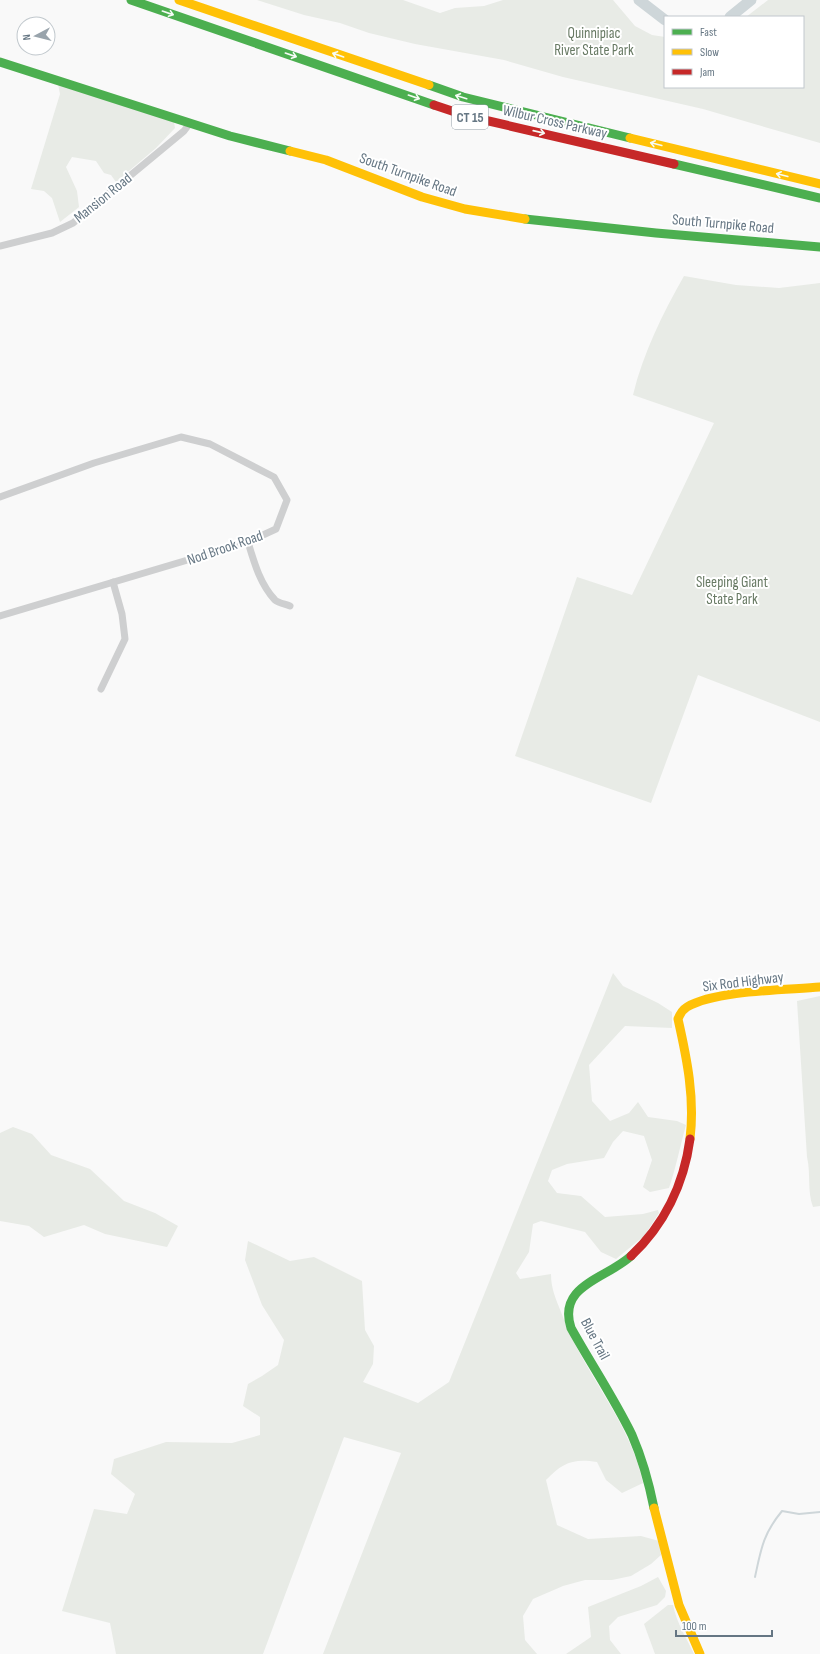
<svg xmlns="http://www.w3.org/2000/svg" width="820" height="1654" font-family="'Sofia Sans Condensed',sans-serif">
  <rect width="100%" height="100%" fill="#f9f9f9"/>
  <g fill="#e8ebe6">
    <polygon points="257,0 403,0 440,13 455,8 484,6 503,0 613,0 635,26 652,35 665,37 665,87 803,87 803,17 746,17 768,0 820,0 820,143 703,109 563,77 504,60 415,44 369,33 340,23 304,15"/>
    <polygon points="58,84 174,122 175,128 156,148 116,182 111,175 104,173 96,161 72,157 66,167 77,191 79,207 60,222 52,198 44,191 31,189 60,94"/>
    <path d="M684 276 736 285 779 288 820 283V722L698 675 651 803 515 756 577 577 632 595 714 423 633 395C643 353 663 313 684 276Z"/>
    <path d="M613 973 623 986 658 1003 672 1012V1028L625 1026 589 1065 592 1101 610 1121 629 1113 638 1102 648 1117 677 1121 686 1125C680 1146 676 1168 669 1188L650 1192 643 1187 652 1160 644 1136 623 1131 613 1142 604 1158 567 1164 552 1170 548 1181 557 1193 581 1196 605 1217 643 1214 658 1210 659 1213 644 1236 616 1259 601 1252 585 1232 541 1221 533 1224 529 1252 516 1273 520 1279 551 1274C551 1289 556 1299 561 1312 582 1372 630 1420 643 1483L622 1493 606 1480 597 1462C573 1458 562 1463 546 1480L557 1525 588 1539 641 1536 659 1541 661 1555 651 1564 631 1576 612 1580H585L563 1586 533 1599 523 1616 525 1640 537 1654H323L401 1453 344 1437 263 1654H116L110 1623 62 1611 94 1509 127 1514 135 1494 111 1474 114 1459 166 1442 232 1443 260 1435V1417L243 1406 248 1384 262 1376 278 1365 284 1340 262 1305 245 1260 248 1241 290 1261 314 1257 362 1281 365 1330 374 1346 373 1364 363 1382 418 1403 449 1382Z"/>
    <path d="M820 996V1206L813 1207C807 1191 811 1174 807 1157L797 1001Z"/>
    <polygon points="13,1127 32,1134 51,1155 90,1169 124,1201 155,1213 178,1226 167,1247 105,1234 84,1225 44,1237 29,1226 0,1221 0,1133"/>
    <polygon points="658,1577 666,1591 665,1597 657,1605 618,1617 609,1626 610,1640 621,1654 566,1654 591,1637 588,1607 641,1586"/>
    <path d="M668 1605H673C677 1624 686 1637 694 1654H655L644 1624Z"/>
  </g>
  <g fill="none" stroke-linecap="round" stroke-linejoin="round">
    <path stroke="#ced6d9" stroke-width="2" d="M755 1577C761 1549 763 1534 782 1511L799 1514 820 1512"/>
    <g stroke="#ced6d9" stroke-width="11">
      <polyline points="639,0 665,20"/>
      <polyline points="730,17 751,0"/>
    </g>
    <g stroke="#cecfd0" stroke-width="7">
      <polyline points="0,246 52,233 73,223 184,131 190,123"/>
      <polyline points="0,497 94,463 181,437 210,444 274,477 287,500 276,529 248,542 0,616"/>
      <path d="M248 542C254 562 260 584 275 600 278 603 285 604 290 606"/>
      <polyline points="101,689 125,639 122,614 113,582"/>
    </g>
    <g stroke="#4caf50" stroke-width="9">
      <polyline points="131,0 434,105"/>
      <polyline points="0,62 230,136 290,151"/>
      <polyline points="429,85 463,97 630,138"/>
      <polyline points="674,164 820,198"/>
      <polyline points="525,219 656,233 820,247"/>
      <path d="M631 1256C606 1279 557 1285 571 1328 591 1364 614 1398 632 1435 642 1458 649 1483 654 1508"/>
    </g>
    <g stroke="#ffc107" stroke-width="9">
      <polyline points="179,0 429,85"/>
      <polyline points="630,138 820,184"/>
      <polyline points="290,151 326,160 422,197 465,209 525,219"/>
      <path d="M690 1139C695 1098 687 1059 678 1019 680 1014 682 1010 687 1007 716 990 786 990 820 987"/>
      <polyline points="654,1508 679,1605 700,1654"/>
    </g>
    <g stroke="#c62828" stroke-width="9">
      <polyline points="434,105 467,116 674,164"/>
      <path d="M631 1256C664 1225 684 1184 690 1139"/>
    </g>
  </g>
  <defs><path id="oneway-shaft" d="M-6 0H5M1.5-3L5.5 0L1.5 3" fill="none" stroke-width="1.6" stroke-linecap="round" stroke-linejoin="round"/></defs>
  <g stroke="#f6fbf6">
    <use href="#oneway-shaft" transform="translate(168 13) rotate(19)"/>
    <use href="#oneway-shaft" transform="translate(291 55) rotate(19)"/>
    <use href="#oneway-shaft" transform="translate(338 55) rotate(-161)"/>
    <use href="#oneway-shaft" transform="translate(414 97) rotate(19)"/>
    <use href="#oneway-shaft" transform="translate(461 97) rotate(-163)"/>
    <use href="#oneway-shaft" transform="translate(539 132) rotate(13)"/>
    <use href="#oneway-shaft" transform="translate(656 144) rotate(-166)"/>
    <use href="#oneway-shaft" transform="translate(782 175) rotate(-166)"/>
  </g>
  <g text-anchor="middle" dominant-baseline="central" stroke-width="4" stroke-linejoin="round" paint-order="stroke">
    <rect fill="#fff" stroke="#939fa8" stroke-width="1" x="452" y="105" width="36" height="24" rx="3"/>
    <g font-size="14" font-weight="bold" fill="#657683">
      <text x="470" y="117">CT 15</text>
    </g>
    <g font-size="15" fill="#687a64" stroke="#fff">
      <text x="594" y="33">Quinnipiac<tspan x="594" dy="17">River State Park</tspan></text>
      <text x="732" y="582">Sleeping Giant<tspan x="732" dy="17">State Park</tspan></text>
    </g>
    <g font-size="15" fill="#657683" stroke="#fff">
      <text transform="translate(555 122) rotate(13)">Wilbur Cross Parkway</text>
      <text transform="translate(408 175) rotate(20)">South Turnpike Road</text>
      <text transform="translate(103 198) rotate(-39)">Mansion Road</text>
      <text transform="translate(723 224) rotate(5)">South Turnpike Road</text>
      <text transform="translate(225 548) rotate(-19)">Nod Brook Road</text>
      <text transform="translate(743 982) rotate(-7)">Six Rod Highway</text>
      <text transform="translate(595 1339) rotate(62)">Blue Trail</text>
    </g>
  </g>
  <rect x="664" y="16" width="140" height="72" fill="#ffffff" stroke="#c1c8cd"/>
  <rect x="672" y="29" width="20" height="6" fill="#4caf50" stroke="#c1c8cd"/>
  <text x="700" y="36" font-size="12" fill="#657683">Fast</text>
  <rect x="672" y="49" width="20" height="6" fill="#ffc107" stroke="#c1c8cd"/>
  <text x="700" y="56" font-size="12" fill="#657683">Slow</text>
  <rect x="672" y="69" width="20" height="6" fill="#c62828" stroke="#c1c8cd"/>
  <text x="700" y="76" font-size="12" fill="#657683">Jam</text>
  <g transform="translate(36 36) rotate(263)"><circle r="19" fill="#ffffff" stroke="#c1c8cd"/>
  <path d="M0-3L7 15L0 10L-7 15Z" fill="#99a4ac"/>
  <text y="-6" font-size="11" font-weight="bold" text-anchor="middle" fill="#657683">N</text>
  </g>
  <path d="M676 1630v6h96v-6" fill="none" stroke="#657683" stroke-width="2"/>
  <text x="682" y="1630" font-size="12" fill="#657683" stroke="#ffffff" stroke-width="3" paint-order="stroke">100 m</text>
</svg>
